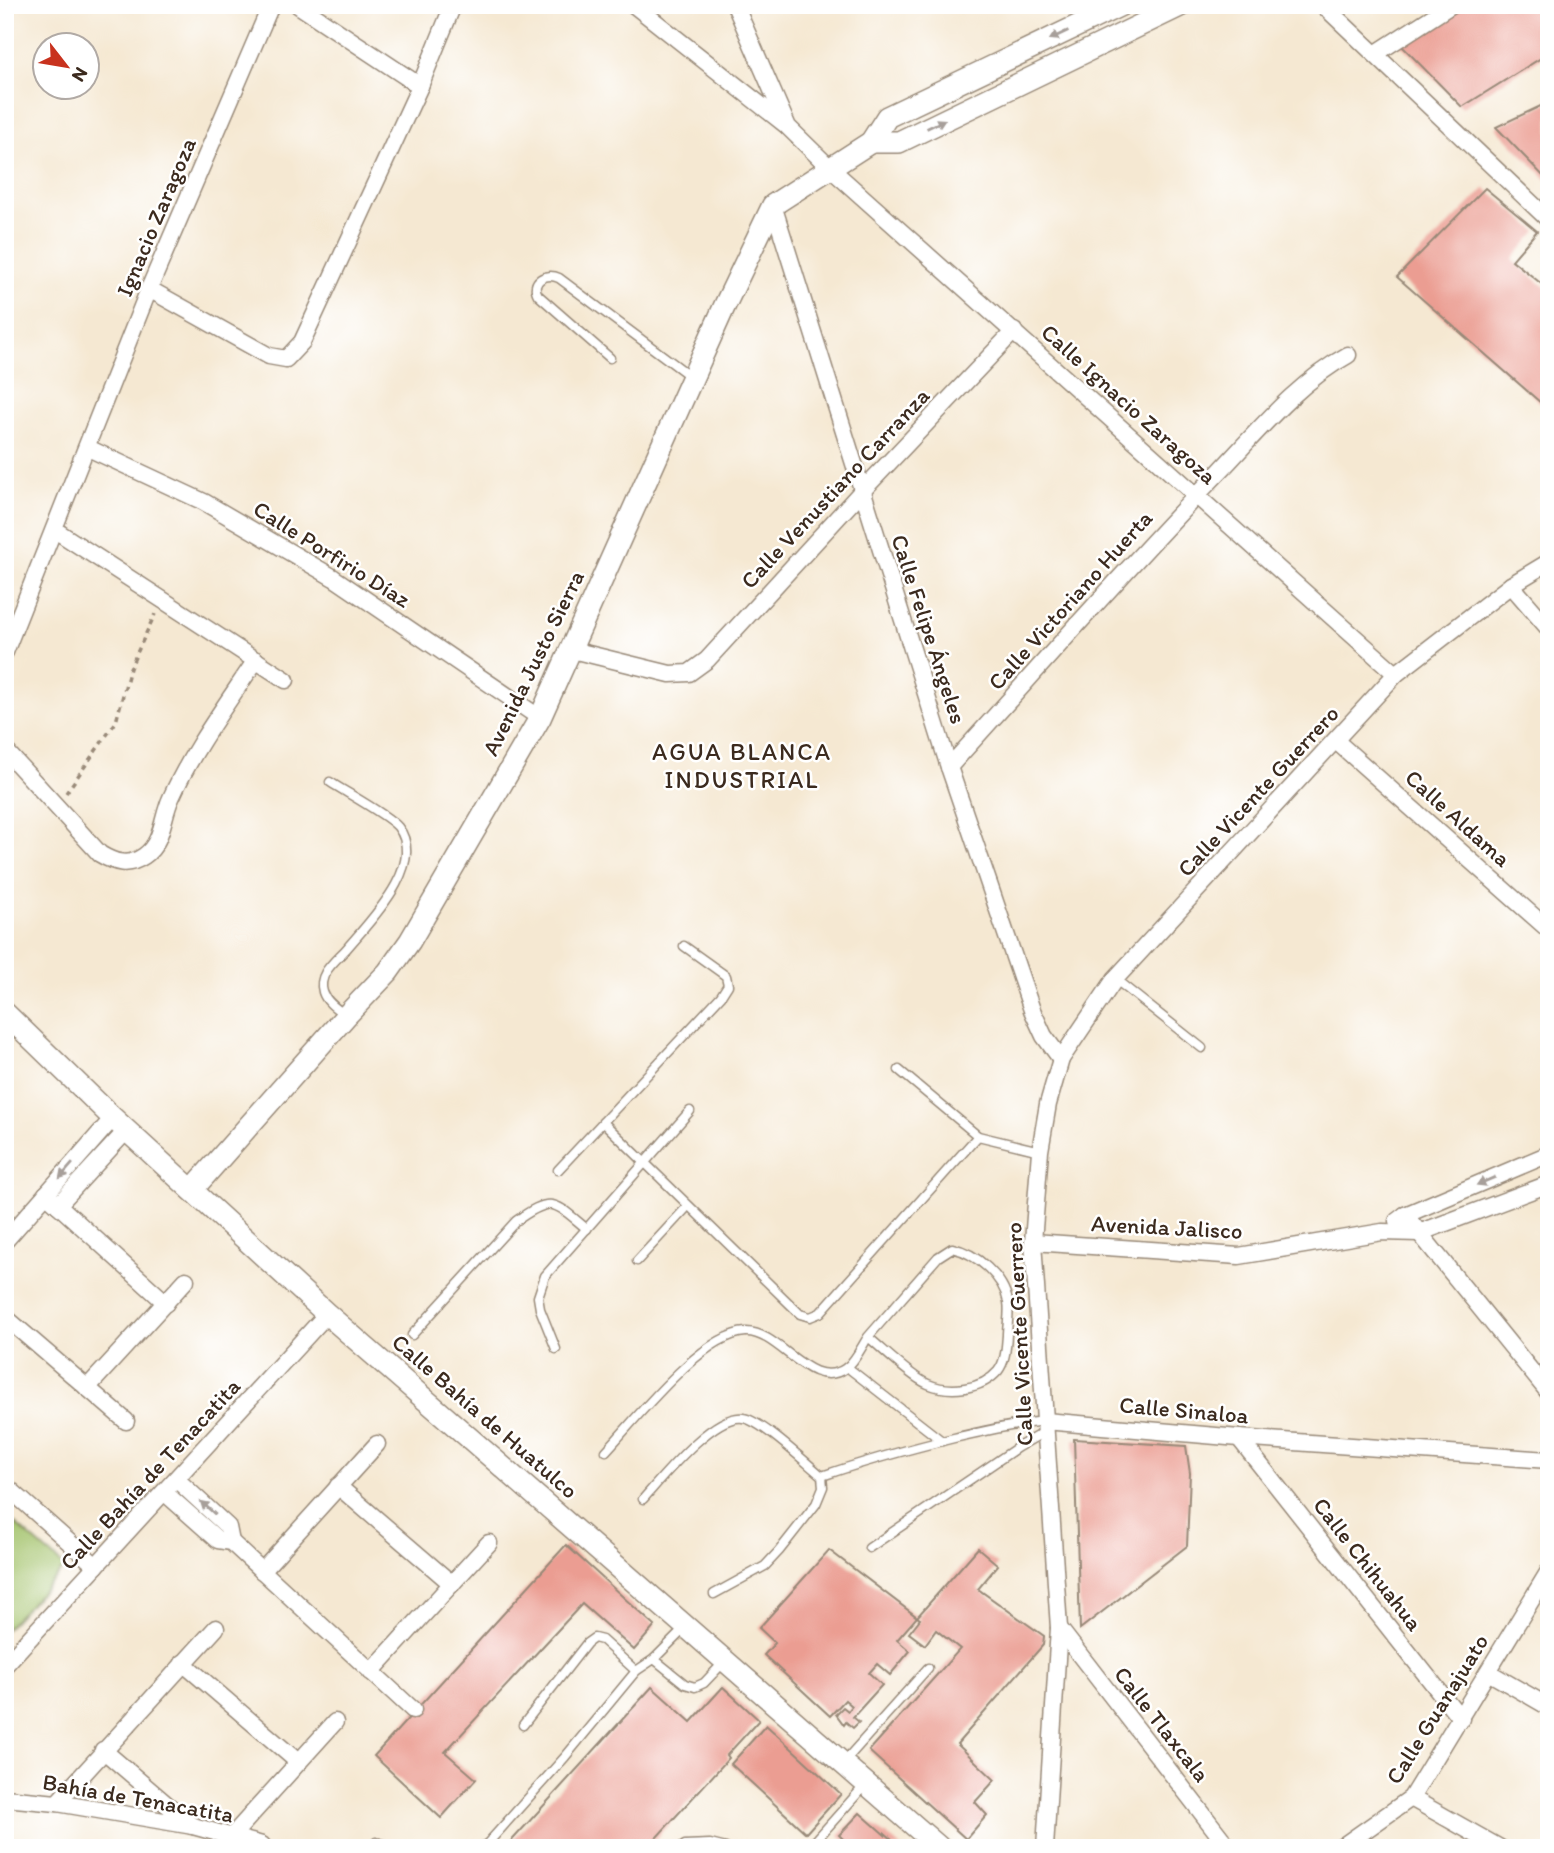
<svg xmlns="http://www.w3.org/2000/svg" width="1554" height="1853" font-family="Itim,sans-serif">
  <rect width="100%" height="100%" fill="#fff"/>
  <filter id="ink" filterUnits="userSpaceOnUse"><feTurbulence type="fractalNoise" baseFrequency=".0143" numOctaves="2"/><feDisplacementMap in="SourceGraphic" scale="14" xChannelSelector="R" yChannelSelector="G"/><feConvolveMatrix kernelMatrix="1 2 1 2 8 2 1 2 1" color-interpolation-filters="sRGB"/></filter>
  <filter id="wash" filterUnits="userSpaceOnUse"><feTurbulence type="fractalNoise" baseFrequency=".00686" numOctaves="4" result="noise"/><feDisplacementMap in="SourceGraphic" scale="28" xChannelSelector="R" yChannelSelector="G"/><feGaussianBlur stdDeviation="1.57" result="paint"/><feColorMatrix in="noise" values="0 0 0 0 0 0 0 0 0 0 0 0 0 0 0 0 0 1.4 0 .05"/><feComposite in="paint" operator="in"/></filter>
  <g filter="url(#wash)">
    <rect width="100%" height="100%" fill="#f5e8d2"/>
    <polygon fill="#a3c26a" stroke="#6f7644" stroke-width="2" points="5,1515 65,1567 5,1630"/>
    <g id="blocks">
      <g fill="#eb9d92">
        <polygon points="1458,5 1549,5 1549,53 1462,107 1399,43"/>
        <polygon points="1549,102 1549,182 1496,127"/>
        <polygon points="1485,188 1537,231 1512,260 1549,290 1549,410 1397,277"/>
        <polygon points="1074,1439 1186,1446 1190,1473 1187,1546 1080,1629"/>
        <polygon points="566,1545 655,1626 634,1650 582,1604 445,1752 476,1779 441,1818 374,1756"/>
        <polygon points="978,1548 998,1565 978,1589 1044,1636 1043,1645 957,1744 995,1780 975,1802 987,1815 966,1839 869,1751 960,1649 936,1630 925,1645 909,1633 920,1619 917,1617"/>
        <polygon points="829,1550 917,1617 897,1640 910,1651 890,1675 877,1664 869,1673 882,1685 853,1717 859,1722 853,1728 846,1722 844,1725 836,1714 843,1707 848,1711 852,1706 845,1700 830,1716 764,1655 775,1643 759,1628"/>
        <polygon points="652,1687 691,1722 723,1687 759,1720 727,1755 729,1758 647,1848 505,1848"/>
        <polygon points="766,1725 841,1794 806,1833 731,1764"/>
        <polygon points="860,1813 885,1835 885,1833 902,1848 842,1848 847,1843 839,1835"/>
      </g>
    </g>
  </g>
  <g filter="url(#ink)">
    <use href="#blocks" fill-opacity="0" stroke="#988978" stroke-width="2"/>
    <g fill="none" stroke-linecap="round" stroke-linejoin="round">
      <g stroke="#988978" stroke-width="11">
        <g id="service">
          <path d="M610 358 538 295C530 281 546 272 559 278L690 376"/>
          <path d="M330 782C345 792 388 815 398 827 427 864 371 920 348 947 337 960 317 973 323 992 326 1002 337 1009 345 1015"/>
          <polyline points="684,946 726,976 728,985 721,996 603,1122 800,1314 810,1317 820,1313 978,1136 1040,1151"/>
          <polyline points="1115,979 1202,1048"/>
          <polyline points="899,1070 978,1136"/>
          <polyline points="558,1170 603,1122"/>
          <polyline points="637,1261 688,1206"/>
          <path d="M412 1335 516 1221C553 1194 555 1203 587 1229"/>
          <polyline points="556,1349 540,1309 538,1297 545,1276 690,1111"/>
          <polyline points="847,1367 942,1441"/>
          <path d="M606 1451C636 1419 702 1334 746 1332 780 1331 810 1393 846 1368 855 1362 862 1346 868 1337 884 1350 911 1377 928 1384 949 1393 982 1390 998 1371 1006 1361 1006 1346 1007 1335 1007 1325 1010 1312 1008 1302 1004 1277 976 1253 952 1248L938 1257 868 1337"/>
          <path d="M822 1476C865 1461 909 1449 954 1438 984 1431 1014 1424 1045 1421"/>
          <path d="M643 1499C662 1478 713 1414 743 1418 761 1420 806 1463 822 1476L823 1487 816 1504 779 1551 765 1566 714 1594"/>
          <polyline points="869,1548 1018,1447 1046,1431"/>
          <polyline points="654,1659 685,1628"/>
          <polyline points="523,1725 587,1643 594,1638 602,1640 636,1671"/>
          <polyline points="843,1763 928,1668"/>
          <polyline points="376,1842 398,1848"/>
          <polyline points="481,1848 488,1843 565,1757 636,1671 654,1659 685,1684 695,1687 704,1683 723,1663"/>
          <polyline points="681,1848 685,1845 710,1844 726,1848"/>
          <polyline points="809,1848 866,1784"/>
        </g>
      </g>
      <g stroke="#988978" stroke-width="19">
        <g id="minor">
          <polyline points="298,5 420,86"/>
          <polyline points="634,5 786,125"/>
          <polyline points="735,5 788,127 830,168 1396,674"/>
          <polyline points="1323,5 1549,220"/>
          <polyline points="1375,54 1451,5"/>
          <polyline points="773,205 949,767 1032,1010 1044,1036 1061,1059"/>
          <polyline points="149,289 269,356 286,359 302,342 420,86 453,5"/>
          <polyline points="88,448 204,502 334,578 540,718"/>
          <polyline points="55,530 286,680"/>
          <polyline points="1511,585 1549,629"/>
          <polyline points="572,650 670,674 689,673 707,660 862,491 1014,331"/>
          <polyline points="5,652 149,289 271,5"/>
          <polyline points="1336,741 1549,930"/>
          <path d="M5 750 100 854C115 863 128 867 144 856 163 843 162 817 171 798 193 749 226 705 256 660"/>
          <path d="M949 767C1039 668 1126 568 1219 472 1259 430 1297 383 1348 355"/>
          <polyline points="46,1194 166,1303"/>
          <polyline points="58,1205 127,1130"/>
          <polyline points="1405,1215 1549,1393"/>
          <polyline points="1397,1221 1405,1215 1549,1154"/>
          <polyline points="5,1241 113,1118"/>
          <polyline points="1033,1242 1239,1256 1382,1232 1419,1233 1549,1184"/>
          <polyline points="5,1317 126,1421"/>
          <polyline points="87,1388 186,1280"/>
          <polyline points="1045,1421 1239,1438 1549,1460"/>
          <polyline points="1239,1438 1461,1719"/>
          <polyline points="176,1479 228,1527 231,1542"/>
          <polyline points="5,1485 96,1566"/>
          <polyline points="338,1486 452,1584"/>
          <polyline points="164,1492 218,1540 231,1542 413,1710"/>
          <polyline points="262,1571 377,1444"/>
          <polyline points="1059,1628 1229,1848"/>
          <polyline points="183,1663 298,1762"/>
          <polyline points="5,1665 327,1314"/>
          <polyline points="371,1672 489,1543"/>
          <polyline points="1488,1672 1549,1707"/>
          <polyline points="103,1750 192,1826"/>
          <polyline points="5,1798 57,1803 193,1826 262,1845"/>
          <polyline points="1411,1798 1500,1848"/>
          <polyline points="57,1803 216,1628"/>
          <polyline points="231,1837 335,1722"/>
          <polyline points="1045,1848 1059,1628 1033,1242 1040,1151 1048,1104 1061,1059 1115,979 1396,674 1511,585 1549,562"/>
          <polyline points="1340,1848 1411,1798 1549,1571"/>
        </g>
      </g>
      <g stroke="#988978" stroke-width="24">
        <g id="tertiary">
          <polyline points="871,142 899,142 1182,5"/>
          <polyline points="5,1013 113,1118 327,1314 940,1848"/>
          <polyline points="192,1190 346,1016 388,972 410,941 540,718 725,305 773,205 871,142 887,117 1121,5"/>
        </g>
      </g>
      <polyline stroke="#988978" stroke-width="3.5" stroke-dasharray="5 5" stroke-linecap="butt" points="66,793 116,722 130,668 155,614"/>
      <use href="#service" stroke="#fff" stroke-width="8"/>
      <use href="#minor" stroke="#fff" stroke-width="16"/>
      <use href="#tertiary" stroke="#fff" stroke-width="21"/>
    </g>
    <defs><path id="oneway-solid" d="M-6-.8H1V-3.2L6.5 0L1 3.2V.8H-6Z" transform="scale(1.75)"/></defs>
    <g fill="#a79f9a">
      <use href="#oneway-solid" transform="translate(1059 35) rotate(154)"/>
      <use href="#oneway-solid" transform="translate(936 124) rotate(-26)"/>
      <use href="#oneway-solid" transform="translate(66 1171) rotate(131)"/>
      <use href="#oneway-solid" transform="translate(1486 1181) rotate(157)"/>
      <use href="#oneway-solid" transform="translate(208 1508) rotate(-138)"/>
    </g>
  </g>
  <g text-anchor="middle" dominant-baseline="central" stroke-width="5" stroke-linejoin="round" paint-order="stroke">
    <g font-size="23" fill="#3b2a1e" stroke="#fff">
      <text transform="translate(156 217) rotate(-67)">Ignacio Zaragoza</text>
      <text transform="translate(1129 404) rotate(42)">Calle Ignacio Zaragoza</text>
      <text transform="translate(835 488) rotate(-47)">Calle Venustiano Carranza</text>
      <text transform="translate(332 554) rotate(32)">Calle Porfirio Díaz</text>
      <text transform="translate(1070 600) rotate(-48)">Calle Victoriano Huerta</text>
      <text transform="translate(929 629) rotate(72)">Calle Felipe Ángeles</text>
      <text transform="translate(533 663) rotate(-64)">Avenida Justo Sierra</text>
      <text transform="translate(1258 791) rotate(-47)">Calle Vicente Guerrero</text>
      <text transform="translate(1458 818) rotate(42)">Calle Aldama</text>
      <text transform="translate(1167 1227) rotate(3)">Avenida Jalisco</text>
      <text transform="translate(1019 1334) rotate(-93)">Calle Vicente Guerrero</text>
      <text transform="translate(1184 1410) rotate(5)">Calle Sinaloa</text>
      <text transform="translate(485 1416) rotate(41)">Calle Bahía de Huatulco</text>
      <text transform="translate(150 1474) rotate(-47)">Calle Bahía de Tenacatita</text>
      <text transform="translate(1368 1564) rotate(52)">Calle Chihuahua</text>
      <text transform="translate(1437 1709) rotate(-58)">Calle Guanajuato</text>
      <text transform="translate(1162 1724) rotate(52)">Calle Tlaxcala</text>
      <text transform="translate(138 1798) rotate(10)">Bahía de Tenacatita</text>
    </g>
    <g font-size="24" letter-spacing="2" fill="#3b2a1e" stroke="#fff">
      <text x="742" y="751">AGUA BLANCA<tspan x="742" dy="28">INDUSTRIAL</tspan></text>
    </g>
  </g>
  <rect width="1554" height="1853" fill="none" stroke="#fff" stroke-width="28"/>
  <g transform="translate(66 66) rotate(121)"><circle r="33" fill="#ffffff" stroke="#b1aaa5" stroke-width="2"/>
  <path d="M0-5L12 26L0 18L-12 26Z" fill="#c8321e"/>
  <text y="-10" font-size="19" font-weight="bold" text-anchor="middle" fill="#3b2a1e">N</text>
  </g>
</svg>
